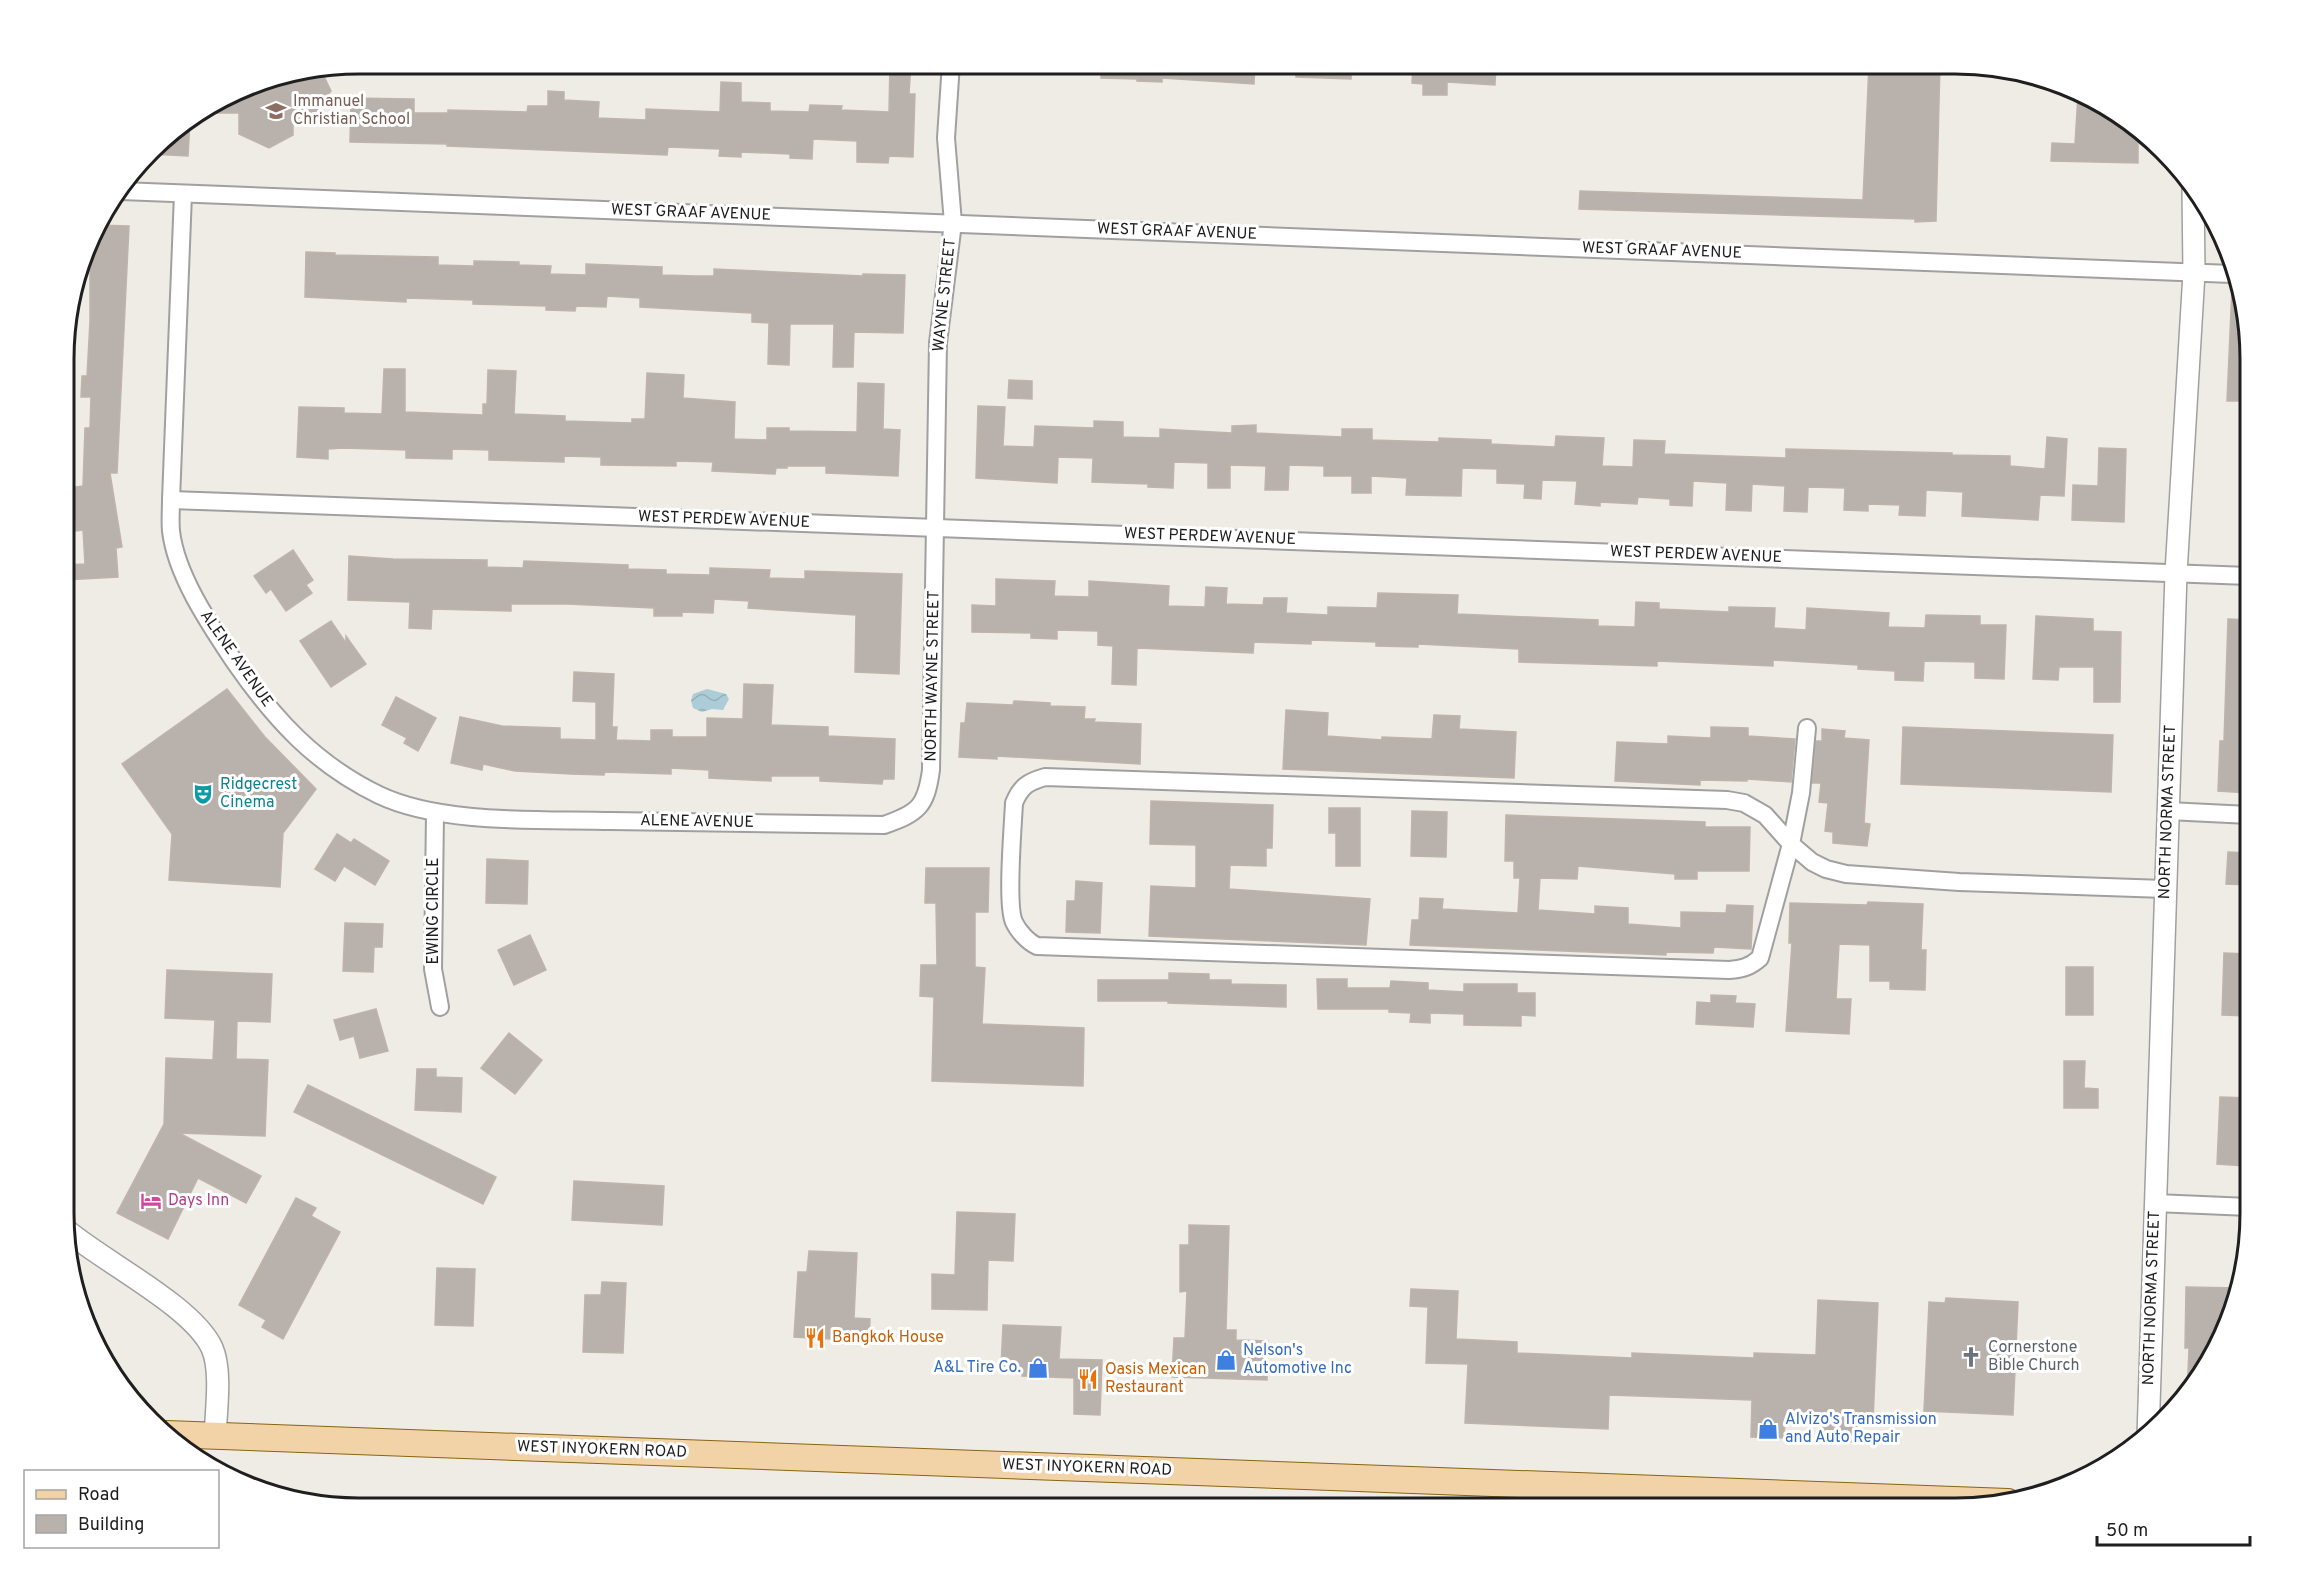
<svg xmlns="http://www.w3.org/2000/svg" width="2313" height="1572" font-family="Overpass,sans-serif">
  <defs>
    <pattern id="water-waves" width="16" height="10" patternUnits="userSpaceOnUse" patternTransform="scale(1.5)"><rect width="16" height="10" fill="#accdd7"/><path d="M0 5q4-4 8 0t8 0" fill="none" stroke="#94b0b8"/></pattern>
  </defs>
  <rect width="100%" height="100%" fill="#efece6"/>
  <polygon fill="url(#water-waves)" points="707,689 726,694 729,699 723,710 712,709 702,712 693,708 691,701 693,694"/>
  <g fill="#b8b1ac" stroke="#bfb4aa" stroke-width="1.5">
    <polygon points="890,63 911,63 909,94 915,94 913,157 889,156 888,163 857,162 857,141 813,139 812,159 790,158 790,154 741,152 741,157 719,156 720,149 668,147 667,155 447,146 447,144 350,142 351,98 414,99 414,113 448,113 448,110 527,112 528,106 548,106 548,91 564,92 564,100 599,102 598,118 646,120 646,109 720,112 721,82 741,83 741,102 770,103 770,111 809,112 810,105 842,106 841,110 889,112"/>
    <polygon points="1101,63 1255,63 1254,84 1162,78 1162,82 1137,81 1137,79 1101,78"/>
    <polygon points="1296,63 1352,63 1351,79 1296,77"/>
    <polygon points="1413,63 1496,63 1495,85 1447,82 1447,95 1423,95 1423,84 1412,83"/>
    <polygon points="1869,64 1940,64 1936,221 1915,222 1915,219 1579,209 1580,191 1863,200"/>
    <polygon points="321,70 331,91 311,118 293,119 293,135 269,148 239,134 239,113 202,113 246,85"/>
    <polygon points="2078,94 2138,128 2138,163 2051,161 2052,143 2075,144"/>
    <polygon points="190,120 188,156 150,154 163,137"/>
    <polygon points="95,225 129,226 117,473 110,473 122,547 116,548 118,577 65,580 65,565 85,564 83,530 76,531 70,488 83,486 85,428 90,428 91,397 81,397 82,376 87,376 90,321 90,268 85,268 85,256"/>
    <polygon points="306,252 335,253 335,255 438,257 438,265 474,266 474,261 519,262 519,265 551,266 550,274 586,275 586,264 662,267 662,275 697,276 714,276 714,269 863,276 863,274 905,275 903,333 854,332 853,367 833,367 834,324 790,324 789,365 768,364 769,323 752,322 752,313 640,307 640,298 607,296 606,307 576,306 575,311 546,310 546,306 473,304 473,300 406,298 406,302 305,297"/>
    <polygon points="2235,287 2249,340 2249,401 2227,401 2232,288"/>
    <polygon points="384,369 405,369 405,412 483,415 483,404 487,404 488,370 516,371 514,414 565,416 565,421 632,423 632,419 645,419 647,373 684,375 683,398 735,402 734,439 767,440 767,428 789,428 789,431 857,432 858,383 884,384 883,429 900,430 898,476 826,473 826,466 787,466 787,468 776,468 775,474 712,471 713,462 676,461 676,466 601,465 601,457 564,456 564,462 489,460 489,450 452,449 452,459 406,458 406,450 343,448 328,449 328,459 297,457 299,407 344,408 344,413 382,414"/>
    <polygon points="1009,380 1032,381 1032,399 1008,398"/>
    <polygon points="978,406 1005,407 1003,446 1034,447 1035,426 1094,428 1094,421 1123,422 1123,437 1160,438 1160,429 1232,433 1232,426 1256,425 1256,433 1342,437 1342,429 1372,429 1372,440 1439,442 1439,438 1491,440 1491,444 1555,447 1556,436 1604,438 1602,466 1633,467 1634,440 1665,441 1664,454 1786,458 1786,449 1952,453 1952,455 2010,456 2010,466 2045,469 2047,437 2067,439 2064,496 2040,495 2038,520 1962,516 1963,492 1926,490 1925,516 1899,515 1900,505 1868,504 1868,511 1844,510 1845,488 1808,487 1807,512 1784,511 1785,486 1752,484 1751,511 1726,510 1727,483 1693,481 1692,506 1670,505 1670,499 1638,497 1637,504 1600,502 1600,506 1575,504 1577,481 1542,480 1541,499 1524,498 1525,484 1497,483 1497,469 1462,468 1461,496 1406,495 1407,478 1371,476 1371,493 1352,493 1352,476 1324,476 1324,466 1289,465 1288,490 1265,490 1266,466 1230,465 1230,488 1208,488 1208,463 1174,462 1173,488 1148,487 1148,484 1092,482 1093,458 1058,457 1057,483 976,478"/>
    <polygon points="2099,448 2126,449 2124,522 2072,520 2073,485 2098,486"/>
    <polygon points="293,550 313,580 306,585 312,593 286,611 271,589 266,593 254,576"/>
    <polygon points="349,556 393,559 487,560 487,567 523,568 524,561 628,565 628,569 666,570 666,574 710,575 710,568 770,570 769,578 805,579 805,571 902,574 899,674 855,672 856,615 748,608 749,601 714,599 713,613 682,612 682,616 654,616 654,608 567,604 511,604 511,611 432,609 431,629 409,628 410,602 348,600"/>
    <polygon points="996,579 1055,581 1054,596 1089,597 1089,581 1169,586 1168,606 1205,607 1206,587 1227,588 1226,604 1263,605 1264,598 1287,598 1286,613 1328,615 1328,607 1377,608 1378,593 1458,595 1457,614 1598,620 1598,626 1635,627 1636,602 1659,603 1659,609 1729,612 1729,607 1775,608 1774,628 1806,630 1807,608 1889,613 1888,627 1925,628 1926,615 1980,616 1980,625 2006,625 2004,679 1975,678 1975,662 1924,661 1923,681 1895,680 1895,671 1858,669 1858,665 1773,660 1773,666 1657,661 1657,666 1519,662 1519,649 1418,644 1418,647 1376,646 1376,642 1311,640 1311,644 1254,642 1253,653 1137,648 1136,685 1112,684 1113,646 1098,645 1098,631 1057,630 1057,639 1031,638 1031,633 972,632 972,605 996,606"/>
    <polygon points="2036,616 2093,619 2093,631 2121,632 2120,702 2094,702 2094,667 2059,667 2058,680 2033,679"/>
    <polygon points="2228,619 2249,620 2249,793 2218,791 2220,741 2224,741"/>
    <polygon points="331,621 346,643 346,636 366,664 331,687 300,641"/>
    <polygon points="574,672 614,674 612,727 617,727 616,740 651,741 651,730 672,730 672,737 707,737 707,718 743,719 744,684 773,685 771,725 828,727 828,736 895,739 894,779 883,779 882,784 820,781 820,776 771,776 771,781 709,778 709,770 671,768 671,774 605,772 604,775 571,774 515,771 483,764 482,770 451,763 460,717 502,726 560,728 560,739 596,740 596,702 573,701"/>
    <polygon points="227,689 265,737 316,789 283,833 280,887 169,880 172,834 122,764"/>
    <polygon points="396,697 436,718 418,751 404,743 407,738 382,725"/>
    <polygon points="1014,701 1050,703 1050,706 1085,707 1084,719 1095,719 1094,722 1141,724 1140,764 997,756 997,759 959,757 961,723 965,723 967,703 1013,705"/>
    <polygon points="1286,710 1328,713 1327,736 1382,740 1382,737 1432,739 1434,715 1460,716 1459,729 1516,732 1514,778 1283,769"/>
    <polygon points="1711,727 1748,728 1748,736 1795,739 1791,782 1747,779 1747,781 1700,780 1700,785 1615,781 1617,742 1668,744 1668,736 1711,738"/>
    <polygon points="1903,727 2113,735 2111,792 1901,784"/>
    <polygon points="1822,729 1845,731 1844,738 1869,740 1864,823 1870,824 1867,846 1833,843 1833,832 1825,831 1828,803 1819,802 1821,783 1812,783 1816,741 1822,741"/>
    <polygon points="1151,801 1273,805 1272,848 1266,848 1266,866 1230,865 1229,889 1370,899 1366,945 1149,936 1151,886 1196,888 1196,845 1150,844"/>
    <polygon points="1329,808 1360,808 1360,866 1336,866 1336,833 1329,833"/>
    <polygon points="1412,811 1447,812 1446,857 1411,856"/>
    <polygon points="1506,815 1705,822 1705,827 1750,827 1749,871 1697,871 1697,879 1675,879 1675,874 1578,866 1577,879 1540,878 1538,910 1595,914 1595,906 1628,908 1628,924 1681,928 1681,912 1726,913 1727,905 1753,906 1751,949 1714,947 1713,953 1666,952 1666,955 1410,945 1412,920 1419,920 1420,898 1443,899 1442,909 1518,913 1520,878 1514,878 1514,861 1505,861"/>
    <polygon points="337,834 351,843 354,839 389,861 375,885 344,866 335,881 315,869"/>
    <polygon points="2228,852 2249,853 2249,885 2226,884"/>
    <polygon points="487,859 528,861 527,904 486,903"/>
    <polygon points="926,868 989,868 988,912 975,912 975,967 985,968 982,1024 1084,1028 1083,1086 932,1081 934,997 920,996 921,965 937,965 936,903 925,903"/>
    <polygon points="1076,881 1102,883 1100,933 1066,932 1067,901 1075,901"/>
    <polygon points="1868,902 1923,904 1921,950 1926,950 1925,990 1890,989 1890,981 1870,981 1870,945 1839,944 1836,999 1851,999 1849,1034 1786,1031 1792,943 1789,943 1790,903 1867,905"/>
    <polygon points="345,923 383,924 382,947 374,947 373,972 343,971"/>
    <polygon points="530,935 546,970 514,985 498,950"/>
    <polygon points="2224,953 2249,954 2249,1016 2222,1015"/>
    <rect x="2066" y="967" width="27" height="48"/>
    <polygon points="167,970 272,974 270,1022 237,1021 236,1059 268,1060 265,1136 179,1133 261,1176 246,1203 198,1178 168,1239 117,1213 164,1124 166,1058 213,1060 215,1020 165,1018"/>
    <polygon points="1169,973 1209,974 1209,980 1231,980 1231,984 1286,985 1286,1007 1168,1003 1168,1001 1098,1001 1098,980 1169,980"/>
    <polygon points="1317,979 1347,979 1347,988 1390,988 1391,981 1428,983 1428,990 1464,992 1464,984 1517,984 1517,993 1535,993 1535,1016 1521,1015 1521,1026 1464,1025 1464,1014 1430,1013 1430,1023 1410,1022 1411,1013 1389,1012 1389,1009 1318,1009"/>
    <polygon points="1711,995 1736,996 1735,1003 1755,1004 1753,1027 1696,1024 1697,1002 1711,1003"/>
    <polygon points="376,1009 388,1051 360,1058 354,1036 340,1040 334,1020"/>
    <polygon points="509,1033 542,1060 515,1094 481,1068"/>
    <polygon points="2064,1061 2085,1061 2084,1088 2098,1089 2098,1108 2064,1108"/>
    <polygon points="417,1069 436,1069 436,1077 462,1078 461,1112 415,1110"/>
    <polygon points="308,1085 496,1177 483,1204 294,1112"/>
    <polygon points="2220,1097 2249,1098 2249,1149 2245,1149 2245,1166 2217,1164"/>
    <polygon points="574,1181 664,1186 662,1225 572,1220"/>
    <polygon points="296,1198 316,1208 311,1216 340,1232 283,1339 262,1327 266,1320 239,1305"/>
    <polygon points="957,1212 1015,1214 1013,1261 988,1260 987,1310 932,1309 932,1274 955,1275"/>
    <polygon points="1189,1225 1229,1226 1226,1330 1236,1330 1236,1340 1268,1341 1267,1380 1172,1377 1174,1338 1185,1338 1187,1291 1180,1292 1180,1245 1189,1245"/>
    <polygon points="809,1251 857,1253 854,1318 870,1319 869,1341 794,1337 798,1272 807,1272"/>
    <polygon points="437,1268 475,1269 473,1326 435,1325"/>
    <polygon points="602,1282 626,1283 623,1353 583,1352 585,1295 601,1295"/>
    <polygon points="2186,1287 2238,1288 2234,1309 2187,1396 2189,1348 2185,1348"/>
    <polygon points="1411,1289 1458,1291 1456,1339 1517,1342 1517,1353 1632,1358 1632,1353 1754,1358 1754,1353 1816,1355 1818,1300 1878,1303 1873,1422 1857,1421 1856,1442 1822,1441 1823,1422 1785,1421 1784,1438 1751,1437 1752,1400 1609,1395 1608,1429 1465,1423 1468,1364 1426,1363 1428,1307 1410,1306"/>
    <polygon points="1946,1298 2018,1302 2013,1415 1924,1411 1929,1302 1945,1303"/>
    <polygon points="1003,1325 1061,1327 1059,1359 1102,1360 1100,1415 1074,1414 1074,1378 1022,1376 1022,1368 1001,1367"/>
  </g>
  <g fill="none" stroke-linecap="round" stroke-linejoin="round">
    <g stroke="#a0a0a0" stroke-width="20">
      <g id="minor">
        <polyline points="121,191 2232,274"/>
        <path d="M183 194 171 500C171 510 170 521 171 531 176 575 210 625 234 661 274 719 315 764 379 795 442 825 542 819 611 821 702 822 793 824 884 825 918 813 926 807 931 770L938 343 953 223 946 138 951 63"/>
        <polyline points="171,500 2249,576"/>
        <path d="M1807 728 1801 793 1791 844 1760 958C1750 967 1742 969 1729 970L1037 946C1028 942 1018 931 1014 922 1006 905 1013 826 1014 803 1021 786 1028 782 1045 777L1727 800 1744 803 1765 815 1791 844 1812 862 1826 869 1846 874 1959 882 2165 889"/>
        <polyline points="2168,811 2249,815"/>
        <polyline points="435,813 433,969 440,1007"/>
        <polyline points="2155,1203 2249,1207"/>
      </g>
    </g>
    <g stroke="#a0a0a0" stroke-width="24">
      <g id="tertiary">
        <path d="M65 1229C102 1261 193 1306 212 1348 222 1370 216 1412 215 1436"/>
        <polyline points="2148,1436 2176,573 2194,273 2193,188"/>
      </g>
    </g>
    <g stroke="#8a6410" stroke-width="28">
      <polyline id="primary" points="166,1434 2008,1502"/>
    </g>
    <use href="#minor" stroke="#fff" stroke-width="16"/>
    <use href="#tertiary" stroke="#fff" stroke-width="21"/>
    <use href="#primary" stroke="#f2d3a8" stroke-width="26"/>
  </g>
  <defs>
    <g id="school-bare" transform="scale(1.62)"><path d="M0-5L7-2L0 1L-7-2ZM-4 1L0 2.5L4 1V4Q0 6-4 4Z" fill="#8d6e63" stroke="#fff" stroke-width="2.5" paint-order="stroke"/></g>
    <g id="theatre-bare" transform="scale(1.62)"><path d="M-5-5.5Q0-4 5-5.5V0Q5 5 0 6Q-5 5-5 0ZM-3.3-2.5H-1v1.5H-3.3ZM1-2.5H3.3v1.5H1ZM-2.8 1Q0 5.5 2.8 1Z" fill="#0f9aa8" stroke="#fff" stroke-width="2.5" paint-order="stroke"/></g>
    <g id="hotel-bare" transform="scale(1.62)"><path d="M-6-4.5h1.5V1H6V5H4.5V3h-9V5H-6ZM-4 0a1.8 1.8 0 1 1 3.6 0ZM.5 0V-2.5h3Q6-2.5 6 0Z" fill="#d1479c" stroke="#fff" stroke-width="2.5" paint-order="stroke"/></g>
    <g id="restaurant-bare" transform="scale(1.62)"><path d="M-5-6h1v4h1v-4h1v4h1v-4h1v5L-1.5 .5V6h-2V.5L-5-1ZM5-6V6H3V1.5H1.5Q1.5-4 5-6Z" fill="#e8710a" stroke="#fff" stroke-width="2.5" paint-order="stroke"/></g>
    <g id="church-bare" transform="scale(1.62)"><path d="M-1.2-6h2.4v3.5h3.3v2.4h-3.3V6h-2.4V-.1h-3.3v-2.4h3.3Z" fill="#6b7280" stroke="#fff" stroke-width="2.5" paint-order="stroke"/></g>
    <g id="shop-bare" transform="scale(1.62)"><path d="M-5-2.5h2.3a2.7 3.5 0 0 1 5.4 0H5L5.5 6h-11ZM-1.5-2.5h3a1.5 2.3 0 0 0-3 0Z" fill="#3f7fe0" stroke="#fff" stroke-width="2.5" paint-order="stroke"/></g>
  </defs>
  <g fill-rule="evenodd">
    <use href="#school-bare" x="276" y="111"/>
    <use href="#theatre-bare" x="203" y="794"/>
    <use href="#hotel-bare" x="151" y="1201"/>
    <use href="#restaurant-bare" x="815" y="1338"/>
    <use href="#church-bare" x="1971" y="1357"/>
    <use href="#shop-bare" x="1226" y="1360"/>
    <use href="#shop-bare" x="1038" y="1368"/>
    <use href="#restaurant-bare" x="1088" y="1379"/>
    <use href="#shop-bare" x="1768" y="1429"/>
  </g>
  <g text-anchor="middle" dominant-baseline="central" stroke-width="6" stroke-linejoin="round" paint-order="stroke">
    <g font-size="16" fill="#785e54" stroke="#fff" text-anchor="start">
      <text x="293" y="102">Immanuel<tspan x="293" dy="18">Christian School</tspan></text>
    </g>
    <g font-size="16" fill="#1f1f1f" stroke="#fff">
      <text transform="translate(691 213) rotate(2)">WEST GRAAF AVENUE</text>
      <text transform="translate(1177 232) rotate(2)">WEST GRAAF AVENUE</text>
      <text transform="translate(1662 251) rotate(2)">WEST GRAAF AVENUE</text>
      <text transform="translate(945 295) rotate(-84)">WAYNE STREET</text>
      <text transform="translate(724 520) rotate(2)">WEST PERDEW AVENUE</text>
      <text transform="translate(1210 537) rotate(2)">WEST PERDEW AVENUE</text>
      <text transform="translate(1696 555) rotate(2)">WEST PERDEW AVENUE</text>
      <text transform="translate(236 659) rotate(55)">ALENE AVENUE</text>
      <text transform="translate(933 676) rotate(-89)">NORTH WAYNE STREET</text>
      <text transform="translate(2168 812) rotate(-88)">NORTH NORMA STREET</text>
      <text transform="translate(697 822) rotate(1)">ALENE AVENUE</text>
      <text transform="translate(434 911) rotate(-90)">EWING CIRCLE</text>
      <text transform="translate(2152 1298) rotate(-88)">NORTH NORMA STREET</text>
      <text transform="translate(602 1450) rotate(2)">WEST INYOKERN ROAD</text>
      <text transform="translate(1087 1468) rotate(2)">WEST INYOKERN ROAD</text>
    </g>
    <g font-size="16" fill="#0d838f" stroke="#fff" text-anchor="start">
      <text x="220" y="785">Ridgecrest<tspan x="220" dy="18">Cinema</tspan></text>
    </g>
    <g font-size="16" fill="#b23c85" stroke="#fff" text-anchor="start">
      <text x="168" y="1201">Days Inn</text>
    </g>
    <g font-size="16" fill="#c56008" stroke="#fff" text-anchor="start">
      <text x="832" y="1338">Bangkok House</text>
      <text x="1105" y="1370">Oasis Mexican<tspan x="1105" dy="18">Restaurant</tspan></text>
    </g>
    <g font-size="16" fill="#5b616d" stroke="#fff" text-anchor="start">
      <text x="1988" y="1348">Cornerstone<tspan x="1988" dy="18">Bible Church</tspan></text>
    </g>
    <g font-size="16" fill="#366cbe" stroke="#fff" text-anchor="start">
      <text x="1243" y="1351">Nelson's<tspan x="1243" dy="18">Automotive Inc</tspan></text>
      <text x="1021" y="1368" text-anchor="end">A&amp;L Tire Co.</text>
      <text x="1785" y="1420">Alvizo's Transmission<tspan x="1785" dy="18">and Auto Repair</tspan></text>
    </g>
  </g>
  <path d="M0 0H2313V1572H0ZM359 74H1955A285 285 0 0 1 2240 359V1213A285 285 0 0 1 1955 1498H359A285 285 0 0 1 74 1213V359A285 285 0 0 1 359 74Z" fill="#fff" fill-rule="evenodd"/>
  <path fill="none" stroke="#1f1f1f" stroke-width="3" d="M359 74H1955A285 285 0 0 1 2240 359V1213A285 285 0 0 1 1955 1498H359A285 285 0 0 1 74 1213V359A285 285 0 0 1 359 74Z"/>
  <rect x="24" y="1470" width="195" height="78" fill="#ffffff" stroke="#a5a5a5" stroke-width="1.5"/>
  <rect x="36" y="1490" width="30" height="9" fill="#f2d3a8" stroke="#a5a5a5" stroke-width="1.5"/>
  <text x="78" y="1500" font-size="18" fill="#1f1f1f">Road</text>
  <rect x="36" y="1515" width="30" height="18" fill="#b8b1ac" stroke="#a5a5a5" stroke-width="1.5"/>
  <text x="78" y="1530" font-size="18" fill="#1f1f1f">Building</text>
  <path d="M2097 1536v9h153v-9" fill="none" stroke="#1f1f1f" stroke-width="3"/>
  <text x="2106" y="1536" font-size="18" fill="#1f1f1f" stroke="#ffffff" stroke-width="4.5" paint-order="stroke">50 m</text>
</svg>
